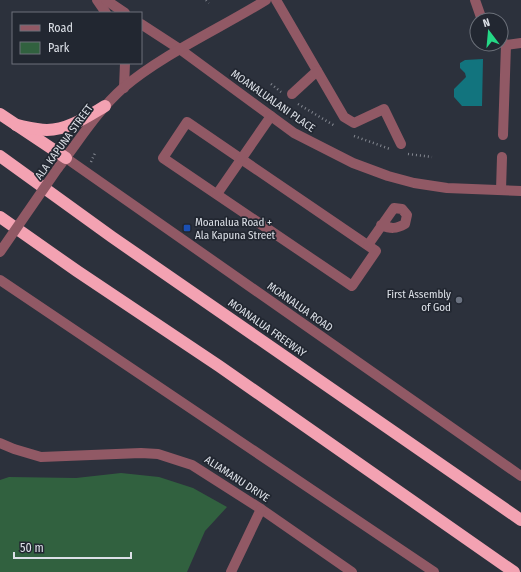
<svg xmlns="http://www.w3.org/2000/svg" width="521" height="572" font-family="'Fira Sans Condensed',sans-serif">
  <rect width="100%" height="100%" fill="#2c313c"/>
  <polygon fill="#31613f" points="121,473 159,477 193,488 227,507 205,531 187,572 0,572 0,480 9,477 76,478"/>
  <polygon fill="#12747e" points="483,59 482,106 462,106 454,97 454,89 466,77 465,73 460,68 460,63 465,60"/>
  <g fill="none" stroke-linecap="round" stroke-linejoin="round">
    <g stroke="#848891" stroke-width="2.5" stroke-dasharray="1 3" stroke-linecap="butt">
      <polyline points="206,0 209,3"/>
      <polyline points="271,84 281,92"/>
      <polyline points="298,104 335,126"/>
      <polyline points="354,136 390,149"/>
      <polyline points="408,154 432,157"/>
      <polyline points="91,162 95,153"/>
    </g>
    <g stroke="#915965" stroke-width="10">
      <polyline points="97,0 106,13"/>
      <polyline points="106,0 125,13"/>
      <polyline points="276,0 344,117 354,123 384,109 401,144"/>
      <polyline points="475,0 482,20"/>
      <polyline points="141,24 181,50 294,133 353,163 388,176 414,183 447,188 521,191"/>
      <polyline points="501,41 506,45 521,43"/>
      <polyline points="124,88 125,63"/>
      <polyline points="292,94 317,71"/>
      <polygon points="187,122 376,251 352,286 163,158"/>
      <polyline points="503,135 506,45"/>
      <polyline points="66,158 521,476"/>
      <path d="M58 168C79 141 97 111 123 88 163 54 221 28 266 0"/>
      <polyline points="501,190 502,157"/>
      <polyline points="217,194 271,116"/>
      <path d="M368 245 394 208 402 209 407 215 405 224C396 229 391 229 381 225"/>
      <polyline points="0,280 434,572"/>
      <polyline points="0,443 14,449 41,457 141,453 158,454 192,465 261,509 352,572"/>
      <polyline points="231,572 261,509"/>
    </g>
    <g stroke="#f3a2b2" stroke-width="12">
      <polyline points="0,114 66,158"/>
      <path d="M16 125C26 127 37 130 47 130 68 130 88 116 105 106"/>
      <polyline points="0,156 112,237 521,520"/>
      <polyline points="0,217 77,271 219,366 514,572"/>
    </g>
    <polyline stroke="#915965" stroke-width="10" points="0,252 58,168"/>
  </g>
  <rect fill="#1a4fb4" stroke="#222731" stroke-width="1.5" x="183" y="224" width="8" height="8" rx="2"/>
  <circle fill="#6b7280" stroke="#222731" stroke-width="1.5" cx="459" cy="300" r="4"/>
  <g text-anchor="middle" dominant-baseline="central" stroke-width="3.5" stroke-linejoin="round" paint-order="stroke">
    <g font-size="11" fill="#dce0e7" stroke="#222731">
      <text transform="translate(273 101) rotate(35)">MOANALUALANI PLACE</text>
      <text transform="translate(64 142) rotate(-54)">ALA KAPUNA STREET</text>
      <text transform="translate(300 307) rotate(35)">MOANALUA ROAD</text>
      <text transform="translate(267 328) rotate(35)">MOANALUA FREEWAY</text>
      <text transform="translate(237 479) rotate(33)">ALIAMANU DRIVE</text>
    </g>
    <g font-size="11" fill="#dce0e7" stroke="#222731" text-anchor="start">
      <text x="195" y="222">Moanalua Road +<tspan x="195" dy="13">Ala Kapuna Street</tspan></text>
      <text x="451" y="294" text-anchor="end">First Assembly<tspan x="451" dy="13">of God</tspan></text>
    </g>
  </g>
  <rect x="12" y="12" width="130" height="52" fill="#222731" stroke="#6c717a"/>
  <rect x="20" y="25" width="20" height="6" fill="#915965" stroke="#6c717a"/>
  <text x="48" y="32" font-size="12" fill="#dce0e7">Road</text>
  <rect x="20" y="42" width="20" height="12" fill="#31613f" stroke="#6c717a"/>
  <text x="48" y="52" font-size="12" fill="#dce0e7">Park</text>
  <g transform="translate(489 32) rotate(344)"><circle r="19" fill="#222731" stroke="#6c717a"/>
  <path d="M0-3L7 15L0 10L-7 15Z" fill="#24d886"/>
  <text y="-6" font-size="11" font-weight="bold" text-anchor="middle" fill="#dce0e7">N</text>
  </g>
  <path d="M14 552v6h117v-6" fill="none" stroke="#dce0e7" stroke-width="2"/>
  <text x="20" y="552" font-size="12" fill="#dce0e7" stroke="#222731" stroke-width="3" paint-order="stroke">50 m</text>
</svg>
